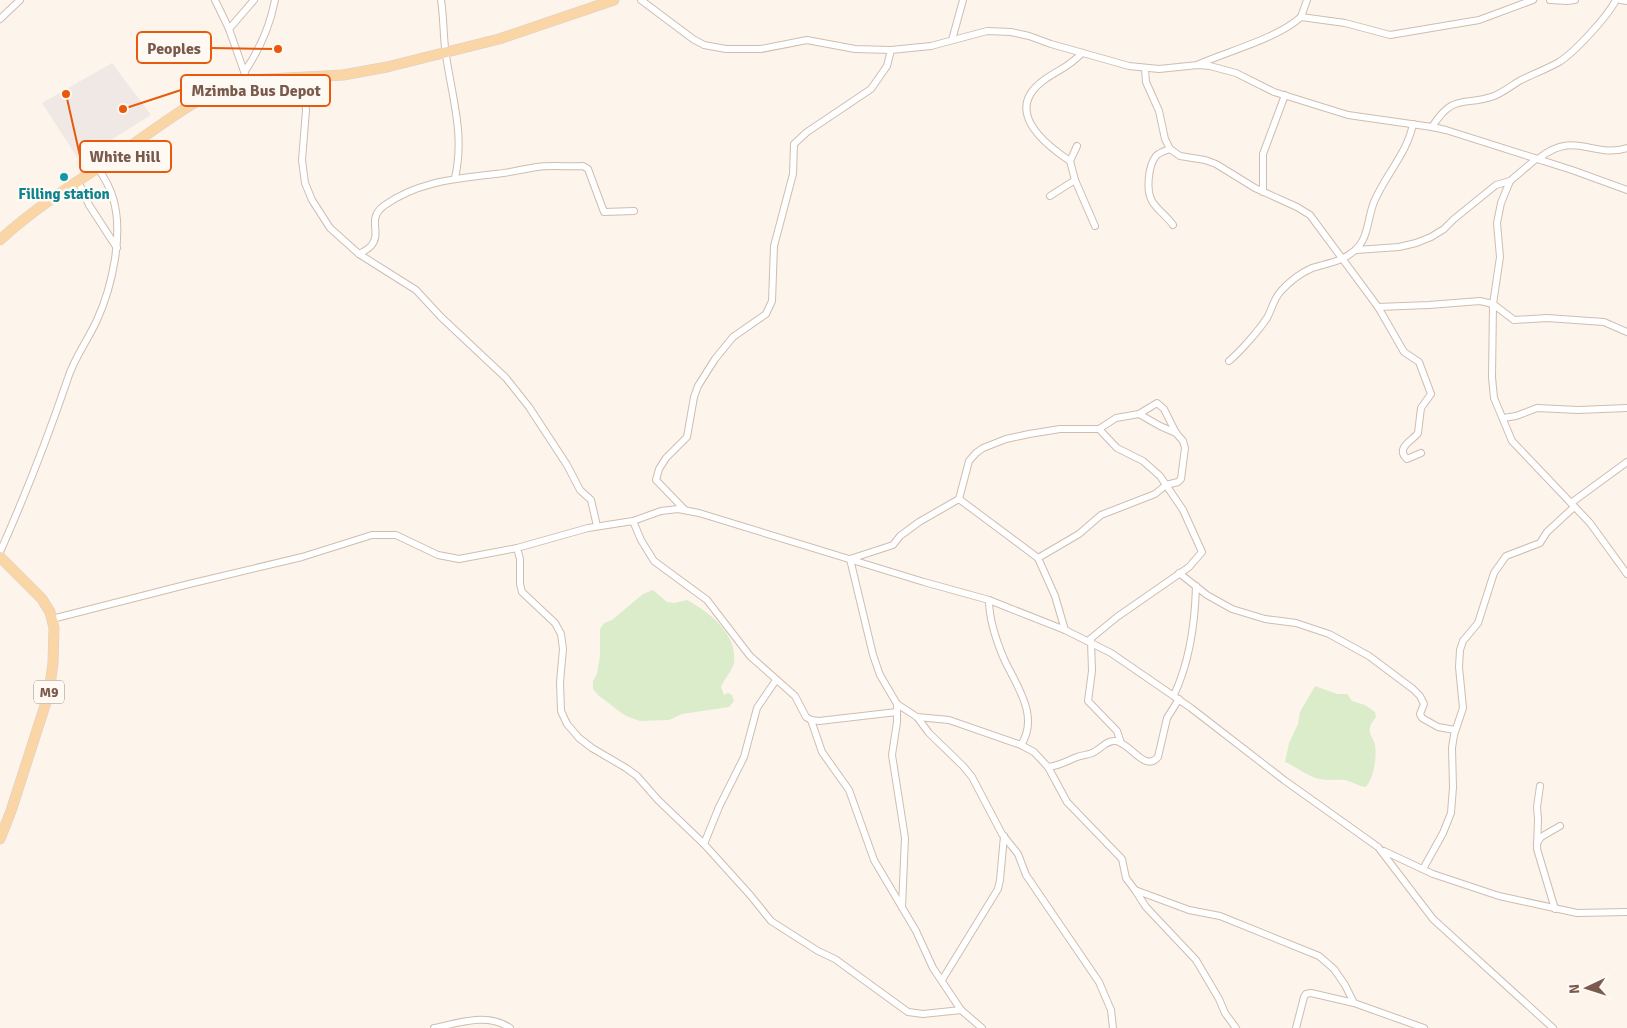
<svg xmlns="http://www.w3.org/2000/svg" width="1627" height="1028" font-family="Signika,sans-serif">
  <rect width="100%" height="100%" fill="#fdf5ec"/>
  <polygon fill="#efe8e4" points="112,63 151,115 79,160 42,103"/>
  <g fill="#daecc9">
    <path d="M653 590 667 602 674 603 687 600C709 612 738 634 734 663 732 671 724 679 721 687L724 695 728 693 732 695 734 701 729 707 682 714 669 720 640 721 626 716 619 711 598 695 593 689V681L597 674 600 656V629L604 623 612 620 643 594Z"/>
    <path d="M1315 686 1337 694H1347L1352 701 1365 705 1375 712 1376 717C1374 720 1371 723 1370 727 1368 734 1374 739 1375 745 1377 758 1374 777 1366 787 1357 786 1352 781 1344 780 1336 779 1328 781 1320 779 1308 777 1297 767 1285 762L1289 743 1298 724 1300 712Z"/>
  </g>
  <g fill="none" stroke-linecap="round" stroke-linejoin="round">
    <g stroke="#d0bcb0" stroke-width="8">
      <g id="minor">
        <polyline points="215,0 229,29 247,80"/>
        <path d="M441 0C444 18 443 37 446 55 452 98 465 134 455 178"/>
        <polyline points="641,0 693,39 704,45 726,49 761,49 807,40 855,49 891,50 931,46 987,31 1011,32 1029,36 1051,44 1129,66 1159,69 1198,65 1210,66 1236,73 1274,92 1348,115 1432,127 1446,130 1572,170 1627,190"/>
        <polyline points="1550,0 1567,1 1575,0"/>
        <polyline points="1620,0 1627,1"/>
        <polyline points="1301,17 1307,0"/>
        <polyline points="0,19 20,0"/>
        <polyline points="229,29 254,0"/>
        <polyline points="952,40 963,0"/>
        <path d="M1199 64C1229 51 1278 38 1301 17L1345 23 1390 35 1479 20 1533 0"/>
        <path d="M1145 69 1146 82 1159 111 1165 139 1170 149 1180 156 1205 160 1216 164 1255 188 1297 207 1310 215 1378 307 1404 352 1419 362 1431 394 1421 408 1418 433C1412 441 1395 448 1407 459L1421 453"/>
        <path d="M245 71C260 49 270 26 275 0"/>
        <polyline points="304,77 306,110 302,160 305,183 312,200 330,228 359,254 416,290 441,317 506,378 529,407 567,465 580,490 591,500 597,526"/>
        <path d="M1432 127C1454 92 1464 107 1494 96 1504 92 1512 85 1521 80 1533 74 1547 69 1559 62 1575 52 1607 17 1616 0"/>
        <path d="M1170 149C1165 151 1160 152 1156 156 1148 166 1146 191 1152 201 1157 210 1167 216 1173 225"/>
        <polyline points="1536,159 1510,181 1501,203 1497,223 1500,257 1493,304 1492,377 1494,398 1512,441 1590,523 1627,574"/>
        <path d="M1538 159C1575 129 1593 159 1627 148"/>
        <polyline points="1070,161 1077,146"/>
        <polyline points="1075,180 1095,226"/>
        <polyline points="78,181 89,205 117,248"/>
        <polyline points="1263,192 1263,154 1285,95"/>
        <path d="M1050 196 1075 180 1070 161C1043 143 1003 110 1044 80 1059 69 1068 68 1082 53"/>
        <polyline points="1356,250 1399,247 1416,243 1431,237 1444,229 1454,219 1496,185 1510,181"/>
        <path d="M359 254C363 252 368 249 371 246 383 232 365 219 385 205 419 181 456 179 495 174 509 173 523 169 537 167 552 165 568 167 583 166L588 169 604 212 634 211"/>
        <polyline points="1378,307 1429,305 1480,301 1493,304 1514,320 1547,318 1604,322 1627,332"/>
        <path d="M1229 361C1240 352 1259 330 1267 318 1272 309 1274 298 1281 291 1289 282 1301 273 1312 268 1327 263 1342 262 1354 251 1369 239 1367 219 1374 202 1385 175 1407 154 1413 124"/>
        <polyline points="1503,418 1516,416 1537,408 1578,410 1627,408"/>
        <polyline points="959,499 969,461 976,453 983,448 1006,439 1029,434 1060,429 1099,429 1116,418 1139,414 1157,403 1164,409 1176,433"/>
        <polyline points="1571,503 1627,462"/>
        <polyline points="685,510 656,480 659,469 666,458 687,437 694,397 698,386 715,359 733,337 766,314 772,301 774,246 793,174 794,144 807,132 871,89 887,66 891,50"/>
        <polyline points="633,521 641,540 654,561 707,600 750,656 795,696 806,717 811,720 822,752 849,790 874,860 916,931 933,968 961,1010 982,1028"/>
        <polyline points="517,548 520,559 520,584 522,592 555,623 561,634 563,649 560,682 561,711 567,724 579,738 592,748 626,768 637,776 658,800 704,844 751,896 771,921 818,951 835,959 908,1012 923,1014 961,1010"/>
        <path d="M0 552C25 496 48 437 68 378 74 358 88 340 97 320 112 287 124 234 113 198 110 187 104 177 97 167"/>
        <polyline points="1038,558 1079,534 1101,515 1155,494 1166,485 1178,482 1181,479 1185,448 1183,441 1176,433 1160,426 1139,414"/>
        <polyline points="1179,573 1207,595 1232,609 1265,619 1296,623 1329,634 1369,656 1413,689 1420,696 1424,704 1420,714 1422,718 1438,727 1455,730"/>
        <path d="M989 600C989 620 996 640 1004 659 1016 685 1040 716 1021 745"/>
        <polyline points="52,619 189,584 302,557 372,535 396,535 438,555 459,559 517,548 588,528 633,521 661,511 678,509 699,513 924,582 989,600 1065,630 1111,653 1191,708 1284,780 1378,847 1433,919 1553,1028"/>
        <polyline points="1065,630 1055,596 1038,558 959,499 919,522 900,536 893,545 850,559 873,655 880,675 897,704 917,717 929,733 963,766 972,777 1002,834 1018,854 1026,875 1099,982 1111,1010 1113,1028"/>
        <polyline points="1089,640 1117,617 1189,567 1202,552 1183,510 1160,476 1143,461 1117,448 1099,429"/>
        <polyline points="1091,641 1092,671 1088,701 1117,731 1121,743"/>
        <path d="M1174 695C1190 661 1195 624 1196 586"/>
        <polyline points="897,704 897,722 892,755 905,838 902,907"/>
        <path d="M917 717 949 720 1021 745 1034 752 1048 767C1059 766 1067 761 1077 757 1082 755 1088 755 1092 753 1101 749 1106 740 1116 741 1130 743 1145 773 1158 757L1167 718 1179 699"/>
        <polyline points="811,720 819,721 897,712"/>
        <polyline points="1048,767 1067,802 1122,859 1126,878 1135,890 1189,910 1220,916 1319,956 1334,969 1345,985 1354,1003"/>
        <polyline points="1540,786 1537,807 1538,819 1537,849 1555,909"/>
        <polyline points="1537,843 1541,837 1560,826"/>
        <polyline points="704,844 719,807 744,757 757,708 776,680"/>
        <polyline points="1384,851 1433,874 1499,896 1577,913 1627,912"/>
        <polyline points="1423,869 1443,833 1451,813 1453,787 1452,748 1454,735 1463,708 1459,667 1460,650 1463,641 1478,623 1494,573 1506,556 1540,543 1547,532 1574,507"/>
        <polyline points="1135,890 1146,907 1196,960 1219,999 1225,1013 1236,1028"/>
        <polyline points="942,980 998,889 1000,880 1004,836"/>
        <path d="M434 1028C459 1023 487 1012 510 1028"/>
        <polyline points="1296,1028 1304,997 1306,994 1311,993 1354,1003 1424,1028"/>
      </g>
    </g>
    <g stroke="#d9d1cd" stroke-width="11">
      <g id="primary">
        <path d="M0 240C40 203 87 176 132 145 168 120 204 91 247 80L343 75 387 67 499 39 614 0"/>
        <polyline points="0,557 42,599 50,612 54,628 53,663 49,693 11,811 0,839"/>
      </g>
    </g>
    <use href="#minor" stroke="#fff" stroke-width="6"/>
    <use href="#primary" stroke="#fad5a6" stroke-width="10"/>
  </g>
  <circle fill="#0f9aa8" stroke="#fff9f3" stroke-width="2" cx="64" cy="177" r="5"/>
  <g text-anchor="middle" dominant-baseline="central" stroke-width="5" stroke-linejoin="round" paint-order="stroke">
    <rect fill="#fff9f3" stroke="#a18a7f" stroke-width="1" x="34" y="680.5" width="30" height="23" rx="4"/>
    <g font-size="14" font-weight="bold" fill="#795a4d">
      <text x="49" y="692">M9</text>
    </g>
    <g font-size="15" font-weight="bold" fill="#0d838f" stroke="#fff9f3">
      <text x="64" y="194">Filling station</text>
    </g>
  </g>
  <path fill="none" stroke="#e8590c" stroke-width="2" d="M278 49L211 48M123 109L181 90M66 94L80 156"/>
  <g fill="#e8590c" stroke="#fff9f3" stroke-width="2">
    <circle cx="278" cy="49" r="5"/>
    <circle cx="123" cy="109" r="5"/>
    <circle cx="66" cy="94" r="5"/>
  </g>
  <g fill="#fff9f3" stroke="#e8590c" stroke-width="2">
    <rect x="137" y="32" width="74" height="31" rx="5"/>
    <rect x="181" y="75" width="149" height="31" rx="5"/>
    <rect x="80" y="141" width="91" height="31" rx="5"/>
  </g>
  <g font-size="16" text-anchor="middle" font-weight="bold" fill="#795a4d">
    <text x="174" y="54">Peoples</text>
    <text x="256" y="96">Mzimba Bus Depot</text>
    <text x="125" y="162">White Hill</text>
  </g>
  <g transform="translate(1587 988) rotate(266)" stroke="#fff9f3" stroke-width="4" paint-order="stroke">
  <path d="M0-4L9 19L0 12L-9 19Z" fill="#795a4d"/>
  <text y="-8" font-size="14" font-weight="bold" text-anchor="middle" fill="#795a4d">N</text>
  </g>
</svg>
